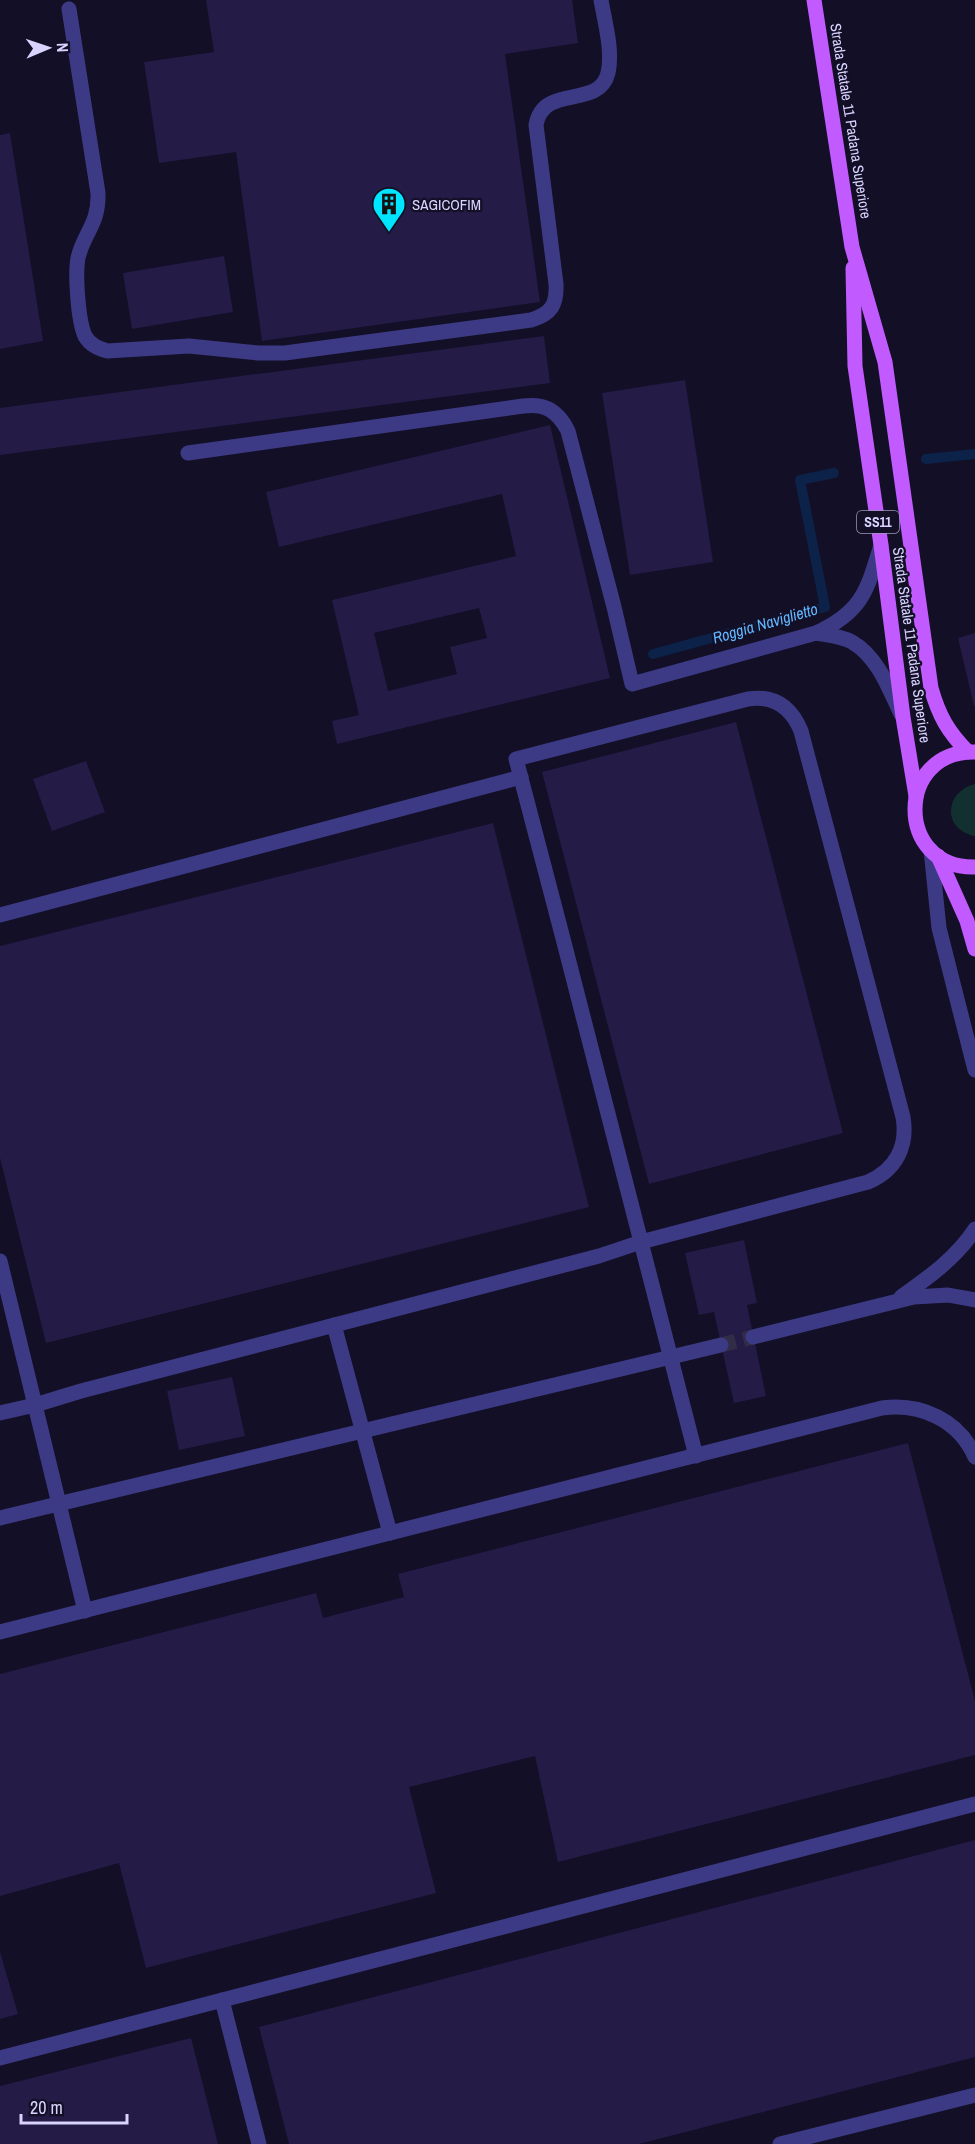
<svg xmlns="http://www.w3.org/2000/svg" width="975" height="2144" font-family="'Archivo Narrow',sans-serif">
  <rect width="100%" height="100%" fill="#130f26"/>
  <path fill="#12302f" d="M975 784V836H974C942 829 944 792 975 784Z"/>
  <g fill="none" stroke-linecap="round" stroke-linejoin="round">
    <g stroke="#0c2248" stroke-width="10">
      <polyline points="926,459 975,454"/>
      <polyline points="653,654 825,607 800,480 834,473"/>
    </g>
  </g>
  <g fill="#241b47" fill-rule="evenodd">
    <polygon points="206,0 572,0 578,43 505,54 540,302 262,341 236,152 159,163 144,62 214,52"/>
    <polygon points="10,133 43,341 0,349 0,135"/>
    <polygon points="224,256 233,312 132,329 123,273"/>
    <polygon points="544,336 550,383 0,455 0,408"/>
    <polygon points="685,380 713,562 630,575 602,393"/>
    <path d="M550 425 610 678 337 744 332 721 359 715 332 600 516 556 502 494 279 547 266 492ZM479 608 487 638 450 647 457 674 388 691 374 633Z"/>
    <polygon points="975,633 975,706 974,706 958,638"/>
    <polygon points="736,722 843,1133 649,1184 542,772"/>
    <polygon points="86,761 105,812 52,831 33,779"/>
    <polygon points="493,823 589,1207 46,1343 0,1158 0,946"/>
    <polygon points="744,1240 757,1303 747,1305 766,1396 734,1403 714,1312 699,1315 685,1253"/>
    <polygon points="232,1377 245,1436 179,1450 167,1391"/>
    <polygon points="908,1443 975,1701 975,1755 558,1862 535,1756 409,1787 436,1893 146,1968 119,1863 0,1896 0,1674 316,1593 323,1618 404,1597 398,1574"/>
    <polygon points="975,1840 975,2057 639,2144 289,2144 259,2027"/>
    <polygon points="0,1952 18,2014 0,2019"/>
    <polygon points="191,2038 218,2144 0,2144 0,2086"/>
  </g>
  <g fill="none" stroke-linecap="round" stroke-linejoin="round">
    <polyline stroke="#312d47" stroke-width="15" stroke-dasharray="15 8" stroke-linecap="butt" points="721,1345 753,1337"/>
    <g stroke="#3d3a85" stroke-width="15">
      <path d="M69 9 98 193C99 225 84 232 78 258 75 274 78 321 85 336 90 345 98 348 107 351L189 346 258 353H285L531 320C551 314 557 305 556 284L536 125C543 83 599 110 608 73 613 51 605 23 601 0"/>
      <path d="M188 453 523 406C545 403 558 411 568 431L614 607 632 684 816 633C862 612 867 591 881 545"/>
      <path d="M816 633C828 635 841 636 852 642 878 657 889 689 901 714"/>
      <polyline points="931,850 939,928 975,1070"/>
      <polyline points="0,915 521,777"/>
      <polyline points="0,1261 85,1611"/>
      <path d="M901 1297C929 1277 956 1258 975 1229"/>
      <polyline points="334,1325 390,1533"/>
      <polyline points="753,1337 914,1297 948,1295 975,1300"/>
      <path d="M0 1413 35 1405 81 1391 599 1256 641 1242 868 1182C896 1170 908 1146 903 1117L801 731C791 707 774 695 748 699L516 759C577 991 637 1223 696 1456"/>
      <polyline points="0,1518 721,1345"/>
      <path d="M0 1632 882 1408C921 1403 959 1420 975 1457"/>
      <polyline points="222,2000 259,2144"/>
      <polyline points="0,2058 975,1804"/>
      <polyline points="780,2144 975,2095"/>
    </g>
    <g stroke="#c25bff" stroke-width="15">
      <path d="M814 0 852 247 885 362 931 688C939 716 948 732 968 752"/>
      <polyline points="853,268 855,366 881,545 903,717 916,796"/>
      <path d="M975 752C895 750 895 869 975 867"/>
      <polyline points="938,856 967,921 975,949"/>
    </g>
  </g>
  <defs>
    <g id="building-pin" transform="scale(1.725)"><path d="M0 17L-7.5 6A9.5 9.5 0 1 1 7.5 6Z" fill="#00e5ff" stroke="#130f26"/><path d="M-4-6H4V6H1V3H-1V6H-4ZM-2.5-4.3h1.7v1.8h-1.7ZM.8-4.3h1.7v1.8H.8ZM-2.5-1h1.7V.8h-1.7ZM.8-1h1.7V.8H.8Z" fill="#111"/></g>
  </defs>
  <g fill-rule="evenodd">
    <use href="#building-pin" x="389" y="204"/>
  </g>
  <g text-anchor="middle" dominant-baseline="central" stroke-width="4.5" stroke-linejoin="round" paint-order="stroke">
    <rect fill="#130f26" stroke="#9e99be" stroke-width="1.5" x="857" y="511" width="42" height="22" rx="4.5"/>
    <g font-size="14" font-weight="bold" fill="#d9d4ff">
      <text x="878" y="522">SS11</text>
    </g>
    <g font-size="15" fill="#d9d4ff" stroke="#130f26">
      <text transform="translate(851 121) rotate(81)">Strada Statale 11 Padana Superiore</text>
      <text transform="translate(912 645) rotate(82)">Strada Statale 11 Padana Superiore</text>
    </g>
    <g font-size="15" fill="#d9d4ff" stroke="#130f26" text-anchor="start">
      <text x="412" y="204">SAGICOFIM</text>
    </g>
    <g font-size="16" font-style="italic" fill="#62b6ff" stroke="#130f26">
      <text transform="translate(765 623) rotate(-16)">Roggia Naviglietto</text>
    </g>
  </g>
  <g transform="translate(48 48) rotate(88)" stroke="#130f26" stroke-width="4.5" paint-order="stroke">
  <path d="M0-4.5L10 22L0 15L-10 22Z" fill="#d9d4ff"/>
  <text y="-9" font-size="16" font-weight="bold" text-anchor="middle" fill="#d9d4ff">N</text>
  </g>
  <path d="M21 2114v9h106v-9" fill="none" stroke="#d9d4ff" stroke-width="3"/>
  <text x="30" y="2114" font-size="18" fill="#d9d4ff" stroke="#130f26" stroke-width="4.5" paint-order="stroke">20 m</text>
</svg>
